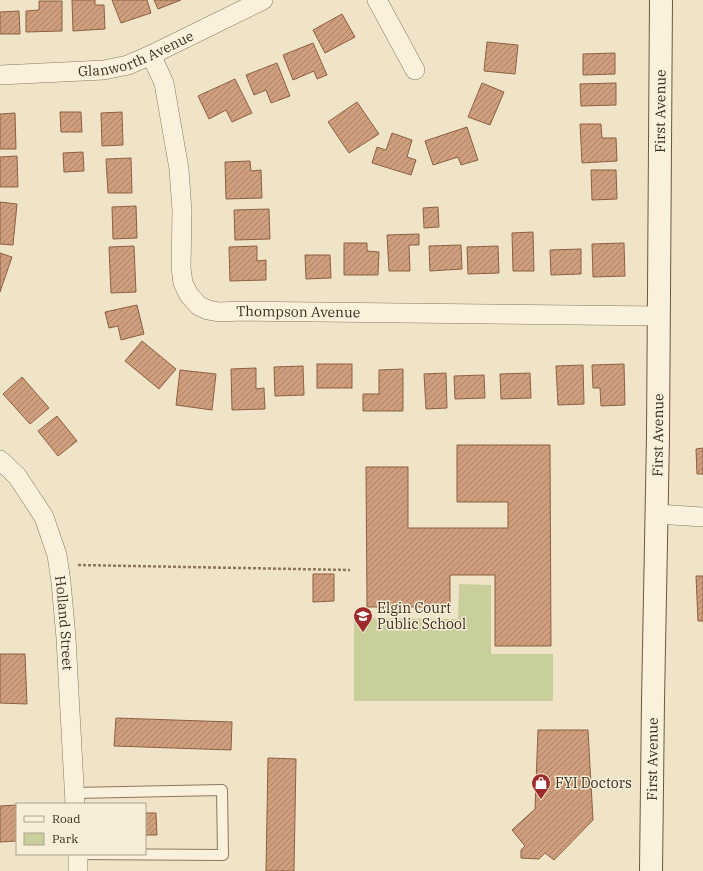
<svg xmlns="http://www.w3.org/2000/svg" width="703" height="871" font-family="'IBM Plex Serif',serif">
  <defs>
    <pattern id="building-hatch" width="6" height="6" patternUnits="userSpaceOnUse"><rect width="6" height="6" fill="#cf9f7d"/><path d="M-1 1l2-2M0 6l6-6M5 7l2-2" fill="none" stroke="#a98266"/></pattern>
  </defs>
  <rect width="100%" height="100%" fill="#f0e4c8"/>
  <polygon fill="#c9cf9b" points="459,584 491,585 491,654 553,654 553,701 354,701 354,618 458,619"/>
  <g fill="url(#building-hatch)" stroke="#8d5f41">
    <polygon points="72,0 95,0 95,5 104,5 105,29 73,31"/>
    <polygon points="112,0 147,0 151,13 121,23"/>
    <polygon points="154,0 181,0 158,9"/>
    <polygon points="39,1 62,1 62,31 26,32 26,11 39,10"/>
    <polygon points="19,11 20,34 0,34 0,12"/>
    <polygon points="342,14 355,37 325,53 313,30"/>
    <polygon points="487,42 518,45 515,74 484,71"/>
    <polygon points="313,43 327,75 317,79 314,71 293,80 283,55"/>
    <polygon points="615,53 615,74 583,75 583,54"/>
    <polygon points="277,63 290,96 271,103 266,90 254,95 246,75"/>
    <polygon points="235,79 252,113 232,122 226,110 209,119 198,96"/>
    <polygon points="482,83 504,92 490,125 468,117"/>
    <polygon points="616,83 616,105 581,106 580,84"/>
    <polygon points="357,102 379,134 349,153 328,122"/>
    <polygon points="60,112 81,112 82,132 61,132"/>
    <polygon points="122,112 123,145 102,146 101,113"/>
    <polygon points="15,113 16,149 0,149 0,114"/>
    <polygon points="580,124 601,124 602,138 616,138 617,161 582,163"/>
    <polygon points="467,127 478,160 461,165 458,157 433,165 425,141"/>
    <polygon points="392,133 412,140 407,157 416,160 411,175 372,163 377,147 386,150"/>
    <polygon points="83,152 84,171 64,172 63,153"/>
    <polygon points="17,156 18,187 0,187 0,157"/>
    <polygon points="131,158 132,193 108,193 106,159"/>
    <polygon points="250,161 251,171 261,170 262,198 226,199 225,162"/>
    <polygon points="591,170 616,170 617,199 592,200"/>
    <polygon points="0,202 17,204 13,245 0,244"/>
    <polygon points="136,206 137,238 113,239 112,207"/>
    <polygon points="438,207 439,227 424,228 423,208"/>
    <polygon points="269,209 270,239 235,240 234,210"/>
    <polygon points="533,232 534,271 513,271 512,233"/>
    <polygon points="419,234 419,245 409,245 410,271 389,271 387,235"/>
    <polygon points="344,243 367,243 367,251 379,252 378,275 344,275"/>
    <polygon points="624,243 625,276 593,277 592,244"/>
    <polygon points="461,245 462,269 430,271 429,246"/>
    <polygon points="134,246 136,292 111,293 109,247"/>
    <polygon points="257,246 257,261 266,260 266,280 230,281 229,247"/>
    <polygon points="498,246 499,273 468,274 467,247"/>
    <polygon points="581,249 581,274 551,275 550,250"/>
    <polygon points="0,253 12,257 0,292"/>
    <polygon points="305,255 330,255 331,278 306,279"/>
    <polygon points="137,305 144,334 121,340 118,326 109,328 105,312"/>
    <polygon points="142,341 176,369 159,389 125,361"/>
    <rect x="317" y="364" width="35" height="24"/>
    <polygon points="624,364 625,405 601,406 600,388 593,388 592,365"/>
    <polygon points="583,365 584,404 558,405 556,366"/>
    <polygon points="303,366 304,395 275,396 274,367"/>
    <polygon points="256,368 256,389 264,388 265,409 232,410 231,369"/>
    <polygon points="403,369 403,411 363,411 363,394 379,394 379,370"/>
    <polygon points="180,370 216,374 212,410 176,405"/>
    <polygon points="446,373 447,408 426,409 424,374"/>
    <polygon points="530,373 531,398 501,399 500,374"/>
    <polygon points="484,375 485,398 455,399 454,376"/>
    <polygon points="22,377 49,408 30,424 3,394"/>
    <polygon points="57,416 77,441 58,456 38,431"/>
    <polygon points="457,445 550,445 551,646 495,646 495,575 450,575 450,607 367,607 366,467 408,467 408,528 508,528 508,502 457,502"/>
    <polygon points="703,448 703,474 697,474 696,449"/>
    <polygon points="313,574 334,574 334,601 313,602"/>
    <polygon points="696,576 703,576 703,621 698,621"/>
    <polygon points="0,654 25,654 27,704 0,703"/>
    <polygon points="116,718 232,722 231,750 114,746"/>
    <polygon points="538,730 588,730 593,820 554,860 545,853 539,859 521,858 521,850 525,846 512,830 535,809"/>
    <polygon points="268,758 296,759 294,871 266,871"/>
    <polygon points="17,805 17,841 0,842 0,806"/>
    <polygon points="145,813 156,813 157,835 145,835"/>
  </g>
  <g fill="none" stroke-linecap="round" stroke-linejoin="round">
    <g stroke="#8d765c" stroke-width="12">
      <polyline id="lane" points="74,793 222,790 223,855 78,854"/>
    </g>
    <g stroke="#8d765c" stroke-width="20">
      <g id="street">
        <polyline points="377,0 415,70"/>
        <path id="s1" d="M151 55 164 83 179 169 182 211 181 268 183 283 189 295 199 306 208 310 219 312 242 311 659 316"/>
        <path id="s2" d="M0 75 104 70 128 65 151 55 263 0"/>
        <path id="s3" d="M0 460 17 476 44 517 57 555 61 582 66 638 75 804"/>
        <polyline points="657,514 703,517"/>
        <polyline points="78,854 78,871"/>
      </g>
    </g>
    <g stroke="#6f573f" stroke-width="24">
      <g id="secondary">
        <path id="s4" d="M651 871 653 701 658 437 661 0"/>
      </g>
    </g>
    <polyline stroke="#8d765c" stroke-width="2.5" stroke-dasharray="3 2" stroke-linecap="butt" points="78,565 350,570"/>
    <use href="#lane" stroke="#faf1dc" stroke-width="10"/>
    <use href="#street" stroke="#faf1dc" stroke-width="19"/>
    <use href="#secondary" stroke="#faf1dc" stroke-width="22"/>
  </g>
  <defs>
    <g id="school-pin" transform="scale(1)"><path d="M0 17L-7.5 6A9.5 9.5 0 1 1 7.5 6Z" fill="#9e2a2b" stroke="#f7eed8"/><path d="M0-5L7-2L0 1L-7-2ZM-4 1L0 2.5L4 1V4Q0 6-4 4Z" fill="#fff"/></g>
    <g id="shop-pin" transform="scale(1)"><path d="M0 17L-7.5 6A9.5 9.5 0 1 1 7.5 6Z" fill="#9e2a2b" stroke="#f7eed8"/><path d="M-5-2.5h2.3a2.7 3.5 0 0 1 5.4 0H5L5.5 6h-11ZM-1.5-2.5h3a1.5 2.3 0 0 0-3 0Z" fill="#fff"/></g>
  </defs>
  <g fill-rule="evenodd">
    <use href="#school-pin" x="363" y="616"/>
    <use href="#shop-pin" x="541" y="783"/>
  </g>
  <g text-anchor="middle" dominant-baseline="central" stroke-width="3" stroke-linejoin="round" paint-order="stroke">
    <g font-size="14" fill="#3d2e20" stroke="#f7eed8">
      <text stroke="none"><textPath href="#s2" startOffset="139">Glanworth Avenue</textPath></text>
      <text stroke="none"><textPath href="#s4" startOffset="760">First Avenue</textPath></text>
      <text stroke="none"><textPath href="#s1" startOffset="361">Thompson Avenue</textPath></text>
      <text stroke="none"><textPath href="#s4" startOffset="436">First Avenue</textPath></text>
      <text stroke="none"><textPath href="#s3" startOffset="181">Holland Street</textPath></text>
      <text stroke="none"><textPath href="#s4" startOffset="112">First Avenue</textPath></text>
    </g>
    <g font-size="14" fill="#3d2e20" stroke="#f7eed8" text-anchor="start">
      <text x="377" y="608">Elgin Court<tspan x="377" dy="16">Public School</tspan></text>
      <text x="555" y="783">FYI Doctors</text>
    </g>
  </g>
  <rect x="16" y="803" width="130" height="52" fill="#f7eed8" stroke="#ada18e"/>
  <rect x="24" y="816" width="20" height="6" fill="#faf1dc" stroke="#ada18e"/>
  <text x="52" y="823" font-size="12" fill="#3d2e20">Road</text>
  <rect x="24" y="833" width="20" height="12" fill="#c9cf9b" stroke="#ada18e"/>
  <text x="52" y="843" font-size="12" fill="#3d2e20">Park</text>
</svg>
